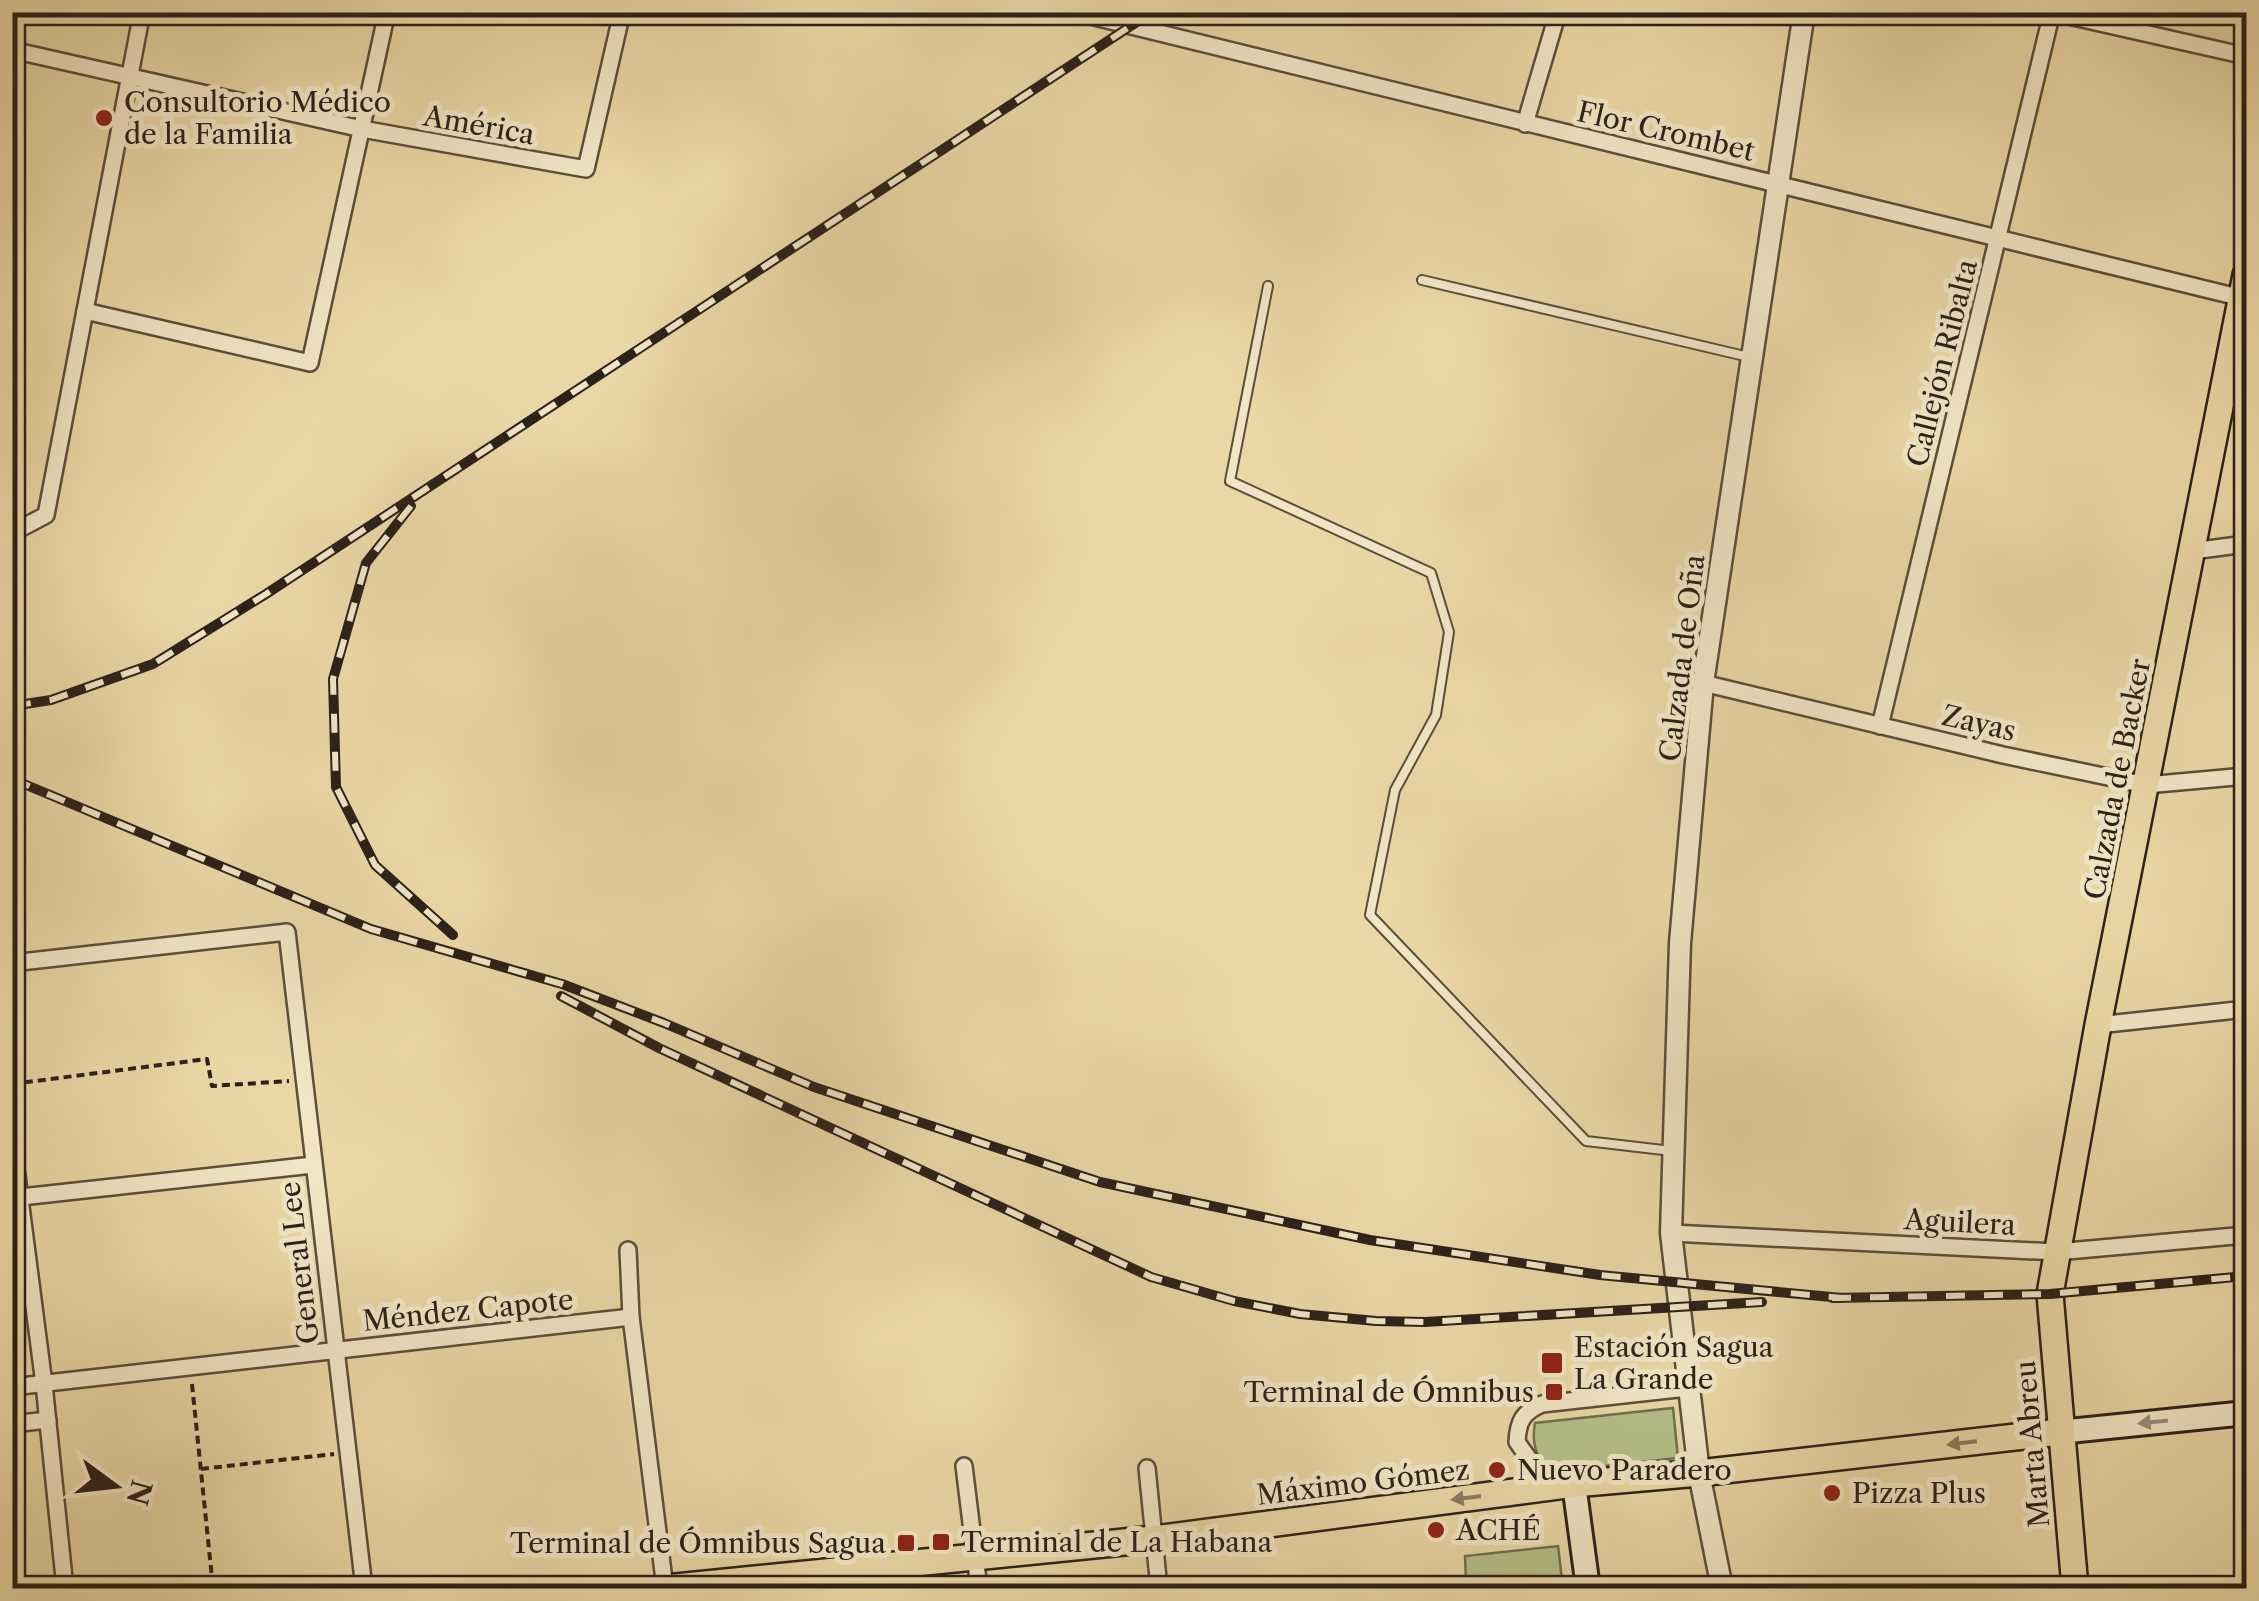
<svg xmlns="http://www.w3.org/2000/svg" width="2259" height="1601" font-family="'Libre Caslon Text',serif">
  <rect width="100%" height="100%" fill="#e9d7a5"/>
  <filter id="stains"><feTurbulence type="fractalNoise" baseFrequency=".002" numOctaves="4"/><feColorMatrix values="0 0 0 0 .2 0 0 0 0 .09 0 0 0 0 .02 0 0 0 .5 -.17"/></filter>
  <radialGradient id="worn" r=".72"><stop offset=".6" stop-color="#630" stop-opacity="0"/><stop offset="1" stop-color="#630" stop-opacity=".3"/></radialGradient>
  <g fill="#b4bf88" stroke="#707050" stroke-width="2.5">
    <path d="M1673 1408 1678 1458 1550 1472C1536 1456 1531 1444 1535 1423Z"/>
    <polygon points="1558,1546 1563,1588 1429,1588 1466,1583 1465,1556"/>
  </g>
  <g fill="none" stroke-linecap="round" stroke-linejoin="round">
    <g stroke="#5b4e3c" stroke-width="12">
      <g id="service">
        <polyline points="1422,280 1749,357"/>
        <polyline points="1268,286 1230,481 1431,573 1449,632 1436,715 1395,790 1370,915 1586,1141 1672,1151"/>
      </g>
    </g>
    <g stroke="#5b4e3c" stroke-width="20">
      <g id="minor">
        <polyline points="1074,12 2246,299"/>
        <polyline points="2051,12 2246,56"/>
        <polyline points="12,50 362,129 586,169 622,12"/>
        <polyline points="1525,124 1558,12"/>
        <polyline points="85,311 310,363 387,12"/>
        <polyline points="12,533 46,515 142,12"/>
        <polyline points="2192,551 2246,544"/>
        <polyline points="1703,683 2003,755 2146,785 2246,776"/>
        <polyline points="1880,726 2052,12"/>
        <polyline points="12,963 287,932 364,1588"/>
        <polyline points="2098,1025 2246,1009"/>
        <polyline points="12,1137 44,1384 65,1588"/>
        <polyline points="12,1198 313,1165"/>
        <polyline points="1671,1233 2056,1252 2246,1235"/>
        <polyline points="628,1250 631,1317 665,1588"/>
        <polyline points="12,1387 631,1317"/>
        <polyline points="12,1424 48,1420"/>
        <polyline points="964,1466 979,1588"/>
        <polyline points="1147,1468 1159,1588"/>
        <path d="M1550 1488 1517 1442C1518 1421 1523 1412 1542 1404L1687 1388"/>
      </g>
    </g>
    <g stroke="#5b4e3c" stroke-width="25">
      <polyline id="tertiary" points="1722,1588 1699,1473 1671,1233 1680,943 1703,683 1804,12"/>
    </g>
    <g stroke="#2c2119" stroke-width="28">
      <g id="secondary">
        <polyline points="2059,1432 2246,1413"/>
        <polyline points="1574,1484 1588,1588"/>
      </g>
    </g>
    <g stroke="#2c2119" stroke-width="30">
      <g id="primary">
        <polyline points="666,1588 1154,1539 1574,1484 1699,1473 2059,1432"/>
        <polyline points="2075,1588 2050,1294 2098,1025 2246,275"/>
      </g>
    </g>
    <g stroke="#2c2119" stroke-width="4" stroke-dasharray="8 5" stroke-linecap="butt">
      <polyline points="12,1084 207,1059 212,1086 289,1081"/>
      <polyline points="192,1384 213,1588"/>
      <polyline points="201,1469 334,1454"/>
    </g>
    <use href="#service" stroke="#f1e5c4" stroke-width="8"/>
    <use href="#minor" stroke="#f1e5c4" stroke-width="15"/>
    <use href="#tertiary" stroke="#f1e5c4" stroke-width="20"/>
    <use href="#secondary" stroke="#f1e5c4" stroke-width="22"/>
    <use href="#primary" stroke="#e9d7a5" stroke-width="25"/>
    <g stroke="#2c2119" stroke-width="10">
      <g id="rail">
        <polyline points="411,506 366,563 333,679 336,787 375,865 453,935"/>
        <polyline points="12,706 51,700 153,664 266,594 1152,12"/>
        <polyline points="12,779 371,929 562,984 664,1023 814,1087 1100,1182 1370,1240 1600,1275 1842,1298"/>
        <polyline points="561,996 659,1048 1151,1277 1234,1301 1300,1314 1376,1321 1425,1322 1762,1302"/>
        <polyline points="1832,1298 2050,1294 2246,1276"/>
      </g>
    </g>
    <use href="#rail" stroke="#f1e5c4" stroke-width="6" stroke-dasharray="19" stroke-linecap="butt"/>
  </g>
  <defs><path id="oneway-solid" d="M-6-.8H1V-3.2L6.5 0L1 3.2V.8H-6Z" transform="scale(2.5)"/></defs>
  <use fill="#988d77" href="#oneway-solid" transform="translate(2153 1422) rotate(174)"/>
  <g fill="#8a7c5f">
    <use href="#oneway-solid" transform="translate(1962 1443) rotate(173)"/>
    <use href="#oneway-solid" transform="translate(1466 1498) rotate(173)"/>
  </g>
  <g fill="#8f2418" stroke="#f1e5c4" stroke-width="4">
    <circle cx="104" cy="118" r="10"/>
    <rect x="1540" y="1351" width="24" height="24" rx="5"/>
    <rect x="1544" y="1382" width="20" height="20" rx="5"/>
    <circle cx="1497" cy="1470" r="10"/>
    <circle cx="1832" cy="1493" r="10"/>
    <circle cx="1436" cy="1530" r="10"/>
    <rect x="931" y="1532" width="20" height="20" rx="5"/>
    <rect x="896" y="1533" width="20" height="20" rx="5"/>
  </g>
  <g text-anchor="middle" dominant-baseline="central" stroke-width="10" stroke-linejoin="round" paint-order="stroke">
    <g font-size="28" fill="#2c2119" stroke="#f1e5c4" text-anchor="start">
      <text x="124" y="102">Consultorio Médico<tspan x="124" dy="32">de la Familia</tspan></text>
      <text x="1574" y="1347">Estación Sagua<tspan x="1574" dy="32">La Grande</tspan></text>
      <text x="1534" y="1392" text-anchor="end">Terminal de Ómnibus</text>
      <text x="1517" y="1470">Nuevo Paradero</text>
      <text x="1852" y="1493">Pizza Plus</text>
      <text x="1456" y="1530">ACHÉ</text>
      <text x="961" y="1542">Terminal de La Habana</text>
      <text x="886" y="1543" text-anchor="end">Terminal de Ómnibus Sagua</text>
    </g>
    <g font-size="28" fill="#2c2119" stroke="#f1e5c4">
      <text transform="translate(479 125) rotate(10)">América</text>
      <text transform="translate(1666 131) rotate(13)">Flor Crombet</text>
      <text transform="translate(1942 363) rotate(-76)">Callejón Ribalta</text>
      <text transform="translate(1682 658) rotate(-83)">Calzada de Oña</text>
      <text transform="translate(1979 723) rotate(13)">Zayas</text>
      <text transform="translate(2117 779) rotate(-79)">Calzada de Backer</text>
      <text transform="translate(1960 1222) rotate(3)">Aguilera</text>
      <text transform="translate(299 1263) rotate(-97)">General Lee</text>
      <text transform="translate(468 1310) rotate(-6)">Méndez Capote</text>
      <text transform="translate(2032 1444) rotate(-95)">Marta Abreu</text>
      <text transform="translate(1363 1482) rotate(-7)">Máximo Gómez</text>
    </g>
  </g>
  <rect width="2259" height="1601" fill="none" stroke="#e9d7a5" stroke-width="50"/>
  <rect x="15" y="15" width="2229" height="1571" fill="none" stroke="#2c2119" stroke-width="5"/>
  <rect x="25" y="25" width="2209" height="1551" fill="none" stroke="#2c2119" stroke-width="2.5"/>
  <g transform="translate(115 1486) rotate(105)" stroke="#f1e5c4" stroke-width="8" paint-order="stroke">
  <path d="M0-8L18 38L0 25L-18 38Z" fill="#2c2119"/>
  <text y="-15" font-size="28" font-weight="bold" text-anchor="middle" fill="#2c2119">N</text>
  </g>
  <rect width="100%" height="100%" filter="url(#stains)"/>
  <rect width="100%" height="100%" fill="url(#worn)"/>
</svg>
